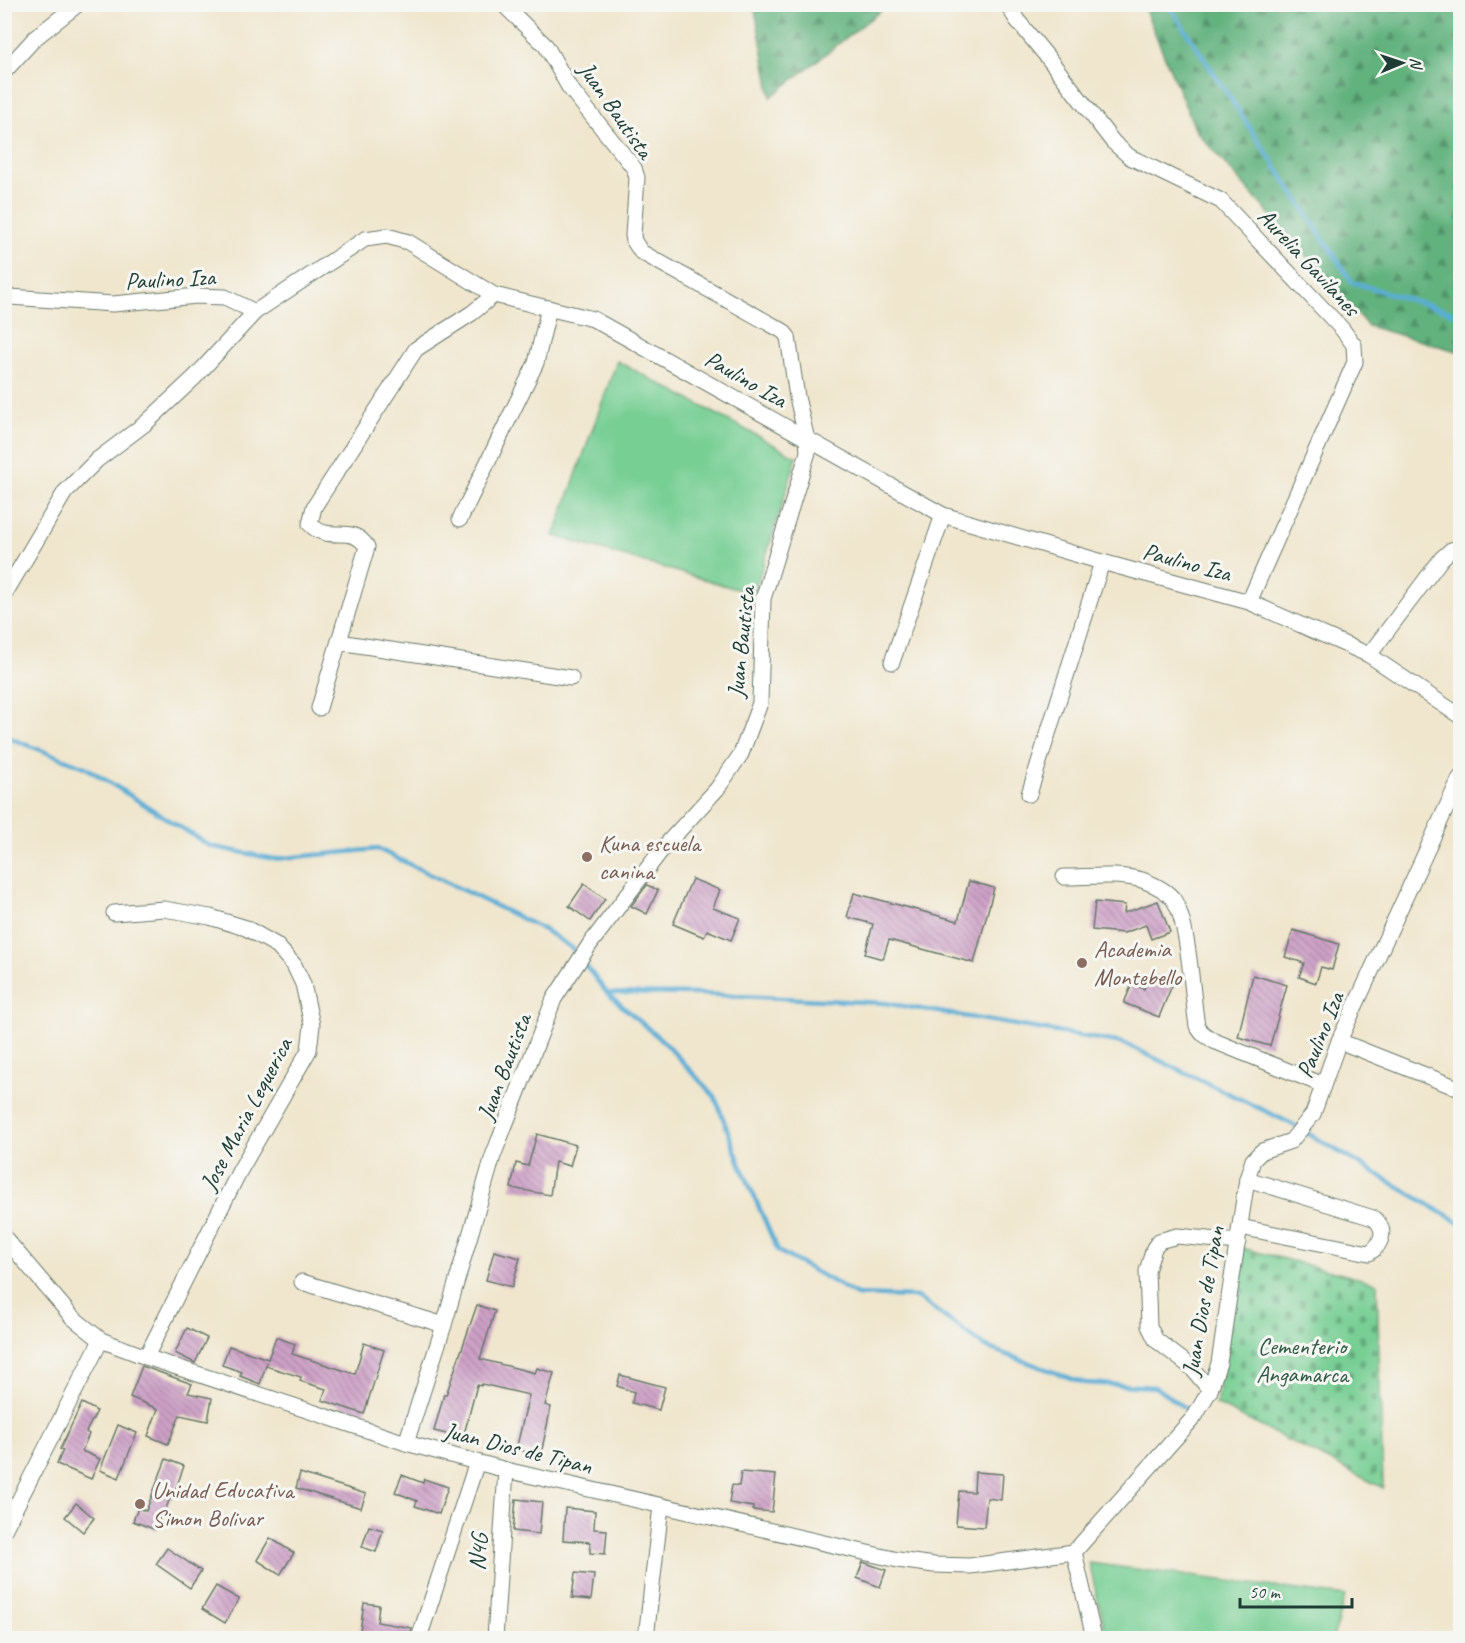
<svg xmlns="http://www.w3.org/2000/svg" width="1465" height="1643" font-family="Caveat,sans-serif">
  <defs>
    <pattern id="forest-firs" width="22" height="20" patternUnits="userSpaceOnUse" patternTransform="scale(1.5)"><rect width="22" height="20" fill="#62b27e"/><path d="M5 1l3.5 6h-7zM16 11l3.5 6h-7z" fill="#509268"/></pattern>
    <pattern id="cemetery-stones" width="16" height="16" patternUnits="userSpaceOnUse" patternTransform="scale(1.5)"><rect width="16" height="16" fill="#78cf94"/><path d="M2 7V4a2 2 0 0 1 4 0v3zM10 15v-3a2 2 0 0 1 4 0v3z" fill="#62a97a"/></pattern>
    <pattern id="building-back-hatch" width="6" height="6" patternUnits="userSpaceOnUse" patternTransform="scale(1.5)"><rect width="6" height="6" fill="#cea1c7"/><path d="M-1 5l2 2M0 0l6 6M5-1l2 2" fill="none" stroke="#a784a2"/></pattern>
  </defs>
  <rect width="100%" height="100%" fill="#f6f6f2"/>
  <filter id="ink" filterUnits="userSpaceOnUse"><feTurbulence type="fractalNoise" baseFrequency=".0167" numOctaves="2"/><feDisplacementMap in="SourceGraphic" scale="12" xChannelSelector="R" yChannelSelector="G"/><feConvolveMatrix kernelMatrix="1 2 1 2 8 2 1 2 1" color-interpolation-filters="sRGB"/></filter>
  <filter id="wash" filterUnits="userSpaceOnUse"><feTurbulence type="fractalNoise" baseFrequency=".008" numOctaves="4" result="noise"/><feDisplacementMap in="SourceGraphic" scale="24" xChannelSelector="R" yChannelSelector="G"/><feGaussianBlur stdDeviation="1.35" result="paint"/><feColorMatrix in="noise" values="0 0 0 0 0 0 0 0 0 0 0 0 0 0 0 0 0 1.4 0 .05"/><feComposite in="paint" operator="in"/></filter>
  <g filter="url(#wash)">
    <rect width="100%" height="100%" fill="#f0e6cd"/>
    <g fill="url(#forest-firs)" stroke="#407859" stroke-width="1.5">
      <polygon points="754,4 888,4 888,5 771,97"/>
      <polygon points="1143,5 1460,5 1460,352 1368,326 1196,131"/>
    </g>
    <polygon fill="url(#cemetery-stones)" stroke="#4c8664" stroke-width="1.5" points="1242,1248 1377,1283 1383,1488 1216,1404"/>
    <g fill="#78cf94" stroke="#4c8664" stroke-width="1.5">
      <polygon points="617,361 797,457 754,594 554,536"/>
      <polygon points="1089,1563 1345,1596 1333,1638 1107,1638"/>
    </g>
    <g fill="none" stroke-linecap="round" stroke-linejoin="round">
      <g stroke="#5aadd5" stroke-width="4.5">
        <polyline points="1168,4 1352,282 1460,315"/>
        <polyline points="4,736 85,767 210,846 274,859 378,849 543,929 572,948 607,993 699,994 885,1003 1123,1043 1290,1123 1460,1223"/>
        <polyline points="607,993 664,1042 715,1097 741,1166 778,1251 857,1295 917,1297 986,1347 1084,1383 1155,1387 1193,1414"/>
      </g>
    </g>
    <g id="blocks">
      <g fill="url(#building-back-hatch)">
        <polygon points="692,879 720,890 713,908 740,918 731,940 707,930 704,937 673,924"/>
        <polygon points="969,881 994,888 974,963 889,940 883,959 865,954 873,924 847,917 854,893 958,921"/>
        <polygon points="584,884 605,899 590,921 569,906"/>
        <polygon points="647,885 658,890 647,914 631,906"/>
        <polygon points="1158,901 1170,932 1151,939 1146,925 1124,933 1092,930 1095,902 1125,905 1124,913"/>
        <polygon points="1293,930 1339,944 1332,970 1321,967 1316,983 1299,977 1304,963 1285,957"/>
        <polygon points="1150,973 1173,983 1159,1017 1124,1003 1132,984 1144,989"/>
        <polygon points="1253,975 1287,985 1270,1046 1238,1037"/>
        <polygon points="537,1134 576,1145 570,1166 555,1162 550,1195 511,1188 516,1163 528,1166"/>
        <polygon points="494,1251 520,1258 512,1287 486,1280"/>
        <polygon points="477,1305 495,1311 480,1359 535,1373 537,1368 554,1373 545,1405 551,1407 541,1454 516,1450 529,1395 482,1384 481,1386 477,1385 463,1438 434,1431 444,1394 446,1395"/>
        <polygon points="187,1328 207,1338 195,1363 175,1353"/>
        <polygon points="276,1337 295,1344 292,1354 355,1374 364,1343 384,1350 364,1414 322,1400 326,1389 300,1381 301,1377 266,1366 267,1362 260,1384 240,1376 242,1372 222,1365 229,1346 268,1359"/>
        <polygon points="142,1366 192,1384 188,1393 212,1398 208,1421 180,1415 168,1444 148,1436 158,1409 130,1397"/>
        <polygon points="620,1375 665,1387 659,1410 632,1403 634,1392 617,1386"/>
        <polygon points="82,1403 97,1411 86,1432 89,1434 82,1451 100,1459 91,1479 57,1464 63,1450 60,1449"/>
        <polygon points="118,1425 137,1433 119,1478 100,1470"/>
        <polygon points="166,1459 184,1466 172,1499 170,1498 164,1514 161,1513 156,1530 133,1521 138,1508 146,1511"/>
        <polygon points="741,1472 776,1475 772,1512 753,1510 753,1507 729,1503 732,1485 739,1486"/>
        <polygon points="975,1472 1003,1474 1001,1500 987,1498 984,1527 956,1525 959,1491 974,1492"/>
        <polygon points="300,1473 366,1494 361,1508 296,1488"/>
        <polygon points="402,1475 423,1483 424,1479 448,1487 439,1514 415,1506 417,1501 395,1492"/>
        <polygon points="516,1499 542,1502 539,1534 513,1531"/>
        <polygon points="76,1503 94,1518 83,1532 65,1517"/>
        <polygon points="565,1508 595,1511 594,1529 607,1530 605,1554 590,1553 590,1542 563,1540"/>
        <polygon points="369,1526 383,1530 376,1552 362,1547"/>
        <polygon points="270,1538 294,1553 280,1575 257,1560"/>
        <polygon points="167,1548 201,1571 190,1588 156,1564"/>
        <polygon points="863,1562 886,1570 880,1587 857,1578"/>
        <polygon points="575,1573 594,1575 591,1600 572,1598"/>
        <polygon points="216,1586 239,1599 225,1623 202,1609"/>
        <polygon points="364,1603 379,1605 377,1622 412,1628 409,1638 388,1638 388,1635 360,1632"/>
      </g>
    </g>
  </g>
  <g filter="url(#ink)">
    <use href="#blocks" fill-opacity="0" stroke="#68786a" stroke-width="1.5"/>
    <g fill="none" stroke-linecap="round" stroke-linejoin="round">
      <g stroke="#68786a" stroke-width="17">
        <g id="minor">
          <polyline points="1007,4 1017,20 1049,59 1113,142 1130,157 1221,201 1342,329 1354,345 1355,362 1249,602"/>
          <polyline points="4,72 35,38 78,4"/>
          <polyline points="4,294 10,297 113,304 197,296 225,297 255,312 365,239 387,236 408,242 494,295 593,319 943,515 1102,562 1249,602 1369,655 1460,716"/>
          <polyline points="460,519 536,363 549,308"/>
          <polyline points="4,595 65,492 97,460 146,423 195,377 255,312"/>
          <polyline points="339,642 571,678"/>
          <polyline points="1369,655 1442,558 1451,550 1460,547"/>
          <polyline points="892,662 943,515"/>
          <path d="M319 708 367 547C351 522 330 545 310 524L314 507 416 349 472 313 494 295"/>
          <polyline points="1029,794 1102,562"/>
          <path d="M1064 877C1089 877 1118 873 1142 880 1153 884 1166 890 1173 899 1189 921 1192 996 1197 1026L1202 1033 1214 1041 1323 1085"/>
          <polyline points="114,913 164,909 210,917 246,928 276,945 294,965 303,984 312,1025 309,1050 239,1172 146,1357"/>
          <polyline points="1339,1041 1460,1089"/>
          <path d="M1240 1227 1369 1253C1382 1245 1388 1228 1373 1218L1247 1179"/>
          <polyline points="4,1237 72,1317 101,1340 146,1357 406,1443 506,1470 898,1560 934,1565 970,1566 1074,1552 1195,1416 1210,1390 1219,1363 1247,1179 1253,1160 1262,1151 1291,1141 1313,1114 1339,1041 1460,778"/>
          <polyline points="302,1282 444,1325"/>
          <polyline points="1210,1390 1191,1367 1156,1340 1149,1326 1147,1271 1154,1248 1159,1241 1177,1236 1238,1242"/>
          <polyline points="406,1443 444,1325 493,1156 554,999 590,944 663,848 717,789 741,754 760,703 763,599 808,452 807,440 797,397 788,337 783,331 641,252 634,241 633,235 637,178 634,168 569,87 546,46 503,4"/>
          <polyline points="4,1530 101,1340"/>
          <polyline points="1074,1552 1094,1638"/>
          <polyline points="419,1638 477,1462"/>
          <polyline points="495,1638 506,1470"/>
          <polyline points="646,1638 661,1506"/>
        </g>
      </g>
      <use href="#minor" stroke="#fff" stroke-width="15"/>
    </g>
  </g>
  <g fill="#8d6e63" stroke="#f6f6f2" stroke-width="2">
    <circle cx="587" cy="857" r="6"/>
    <circle cx="1082" cy="963" r="6"/>
    <circle cx="140" cy="1504" r="6"/>
  </g>
  <g text-anchor="middle" dominant-baseline="central" stroke-width="6" stroke-linejoin="round" paint-order="stroke">
    <g font-size="24" fill="#1f3d34" stroke="#f6f6f2">
      <text transform="translate(616 110) rotate(55)">Juan Bautista</text>
      <text transform="translate(1309 262) rotate(47)">Aurelia Gavilanes</text>
      <text transform="translate(170 279) rotate(-3)">Paulino Iza</text>
      <text transform="translate(746 379) rotate(30)">Paulino Iza</text>
      <text transform="translate(1187 562) rotate(15)">Paulino Iza</text>
      <text transform="translate(741 642) rotate(-84)">Juan Bautista</text>
      <text transform="translate(1320 1035) rotate(-68)">Paulino Iza</text>
      <text transform="translate(504 1067) rotate(-69)">Juan Bautista</text>
      <text transform="translate(246 1114) rotate(-62)">Jose Maria Lequerica</text>
      <text transform="translate(1203 1301) rotate(-80)">Juan Dios de Tipan</text>
      <text transform="translate(518 1448) rotate(14)">Juan Dios de Tipan</text>
      <text transform="translate(478 1552) rotate(-85)">N4G</text>
    </g>
    <g font-size="24" fill="#785e54" stroke="#f6f6f2" text-anchor="start">
      <text x="599" y="843">Kuna escuela<tspan x="599" dy="28">canina</tspan></text>
      <text x="1094" y="949">Academia<tspan x="1094" dy="28">Montebello</tspan></text>
      <text x="152" y="1490">Unidad Educativa<tspan x="152" dy="28">Simon Bolivar</tspan></text>
    </g>
    <g font-size="24" fill="#315a47" stroke="#f6f6f2">
      <text x="1302" y="1346">Cementerio<tspan x="1302" dy="28">Angamarca</tspan></text>
    </g>
  </g>
  <rect width="1465" height="1643" fill="none" stroke="#f6f6f2" stroke-width="24"/>
  <g transform="translate(1402 63) rotate(88)" stroke="#f6f6f2" stroke-width="4.5" paint-order="stroke">
  <path d="M0-4.5L10 22L0 15L-10 22Z" fill="#1f3d34"/>
  <text y="-9" font-size="16" font-weight="bold" text-anchor="middle" fill="#1f3d34">N</text>
  </g>
  <path d="M1240 1598v9h112v-9" fill="none" stroke="#1f3d34" stroke-width="3"/>
  <text x="1249" y="1598" font-size="18" fill="#1f3d34" stroke="#f6f6f2" stroke-width="4.5" paint-order="stroke">50 m</text>
</svg>
